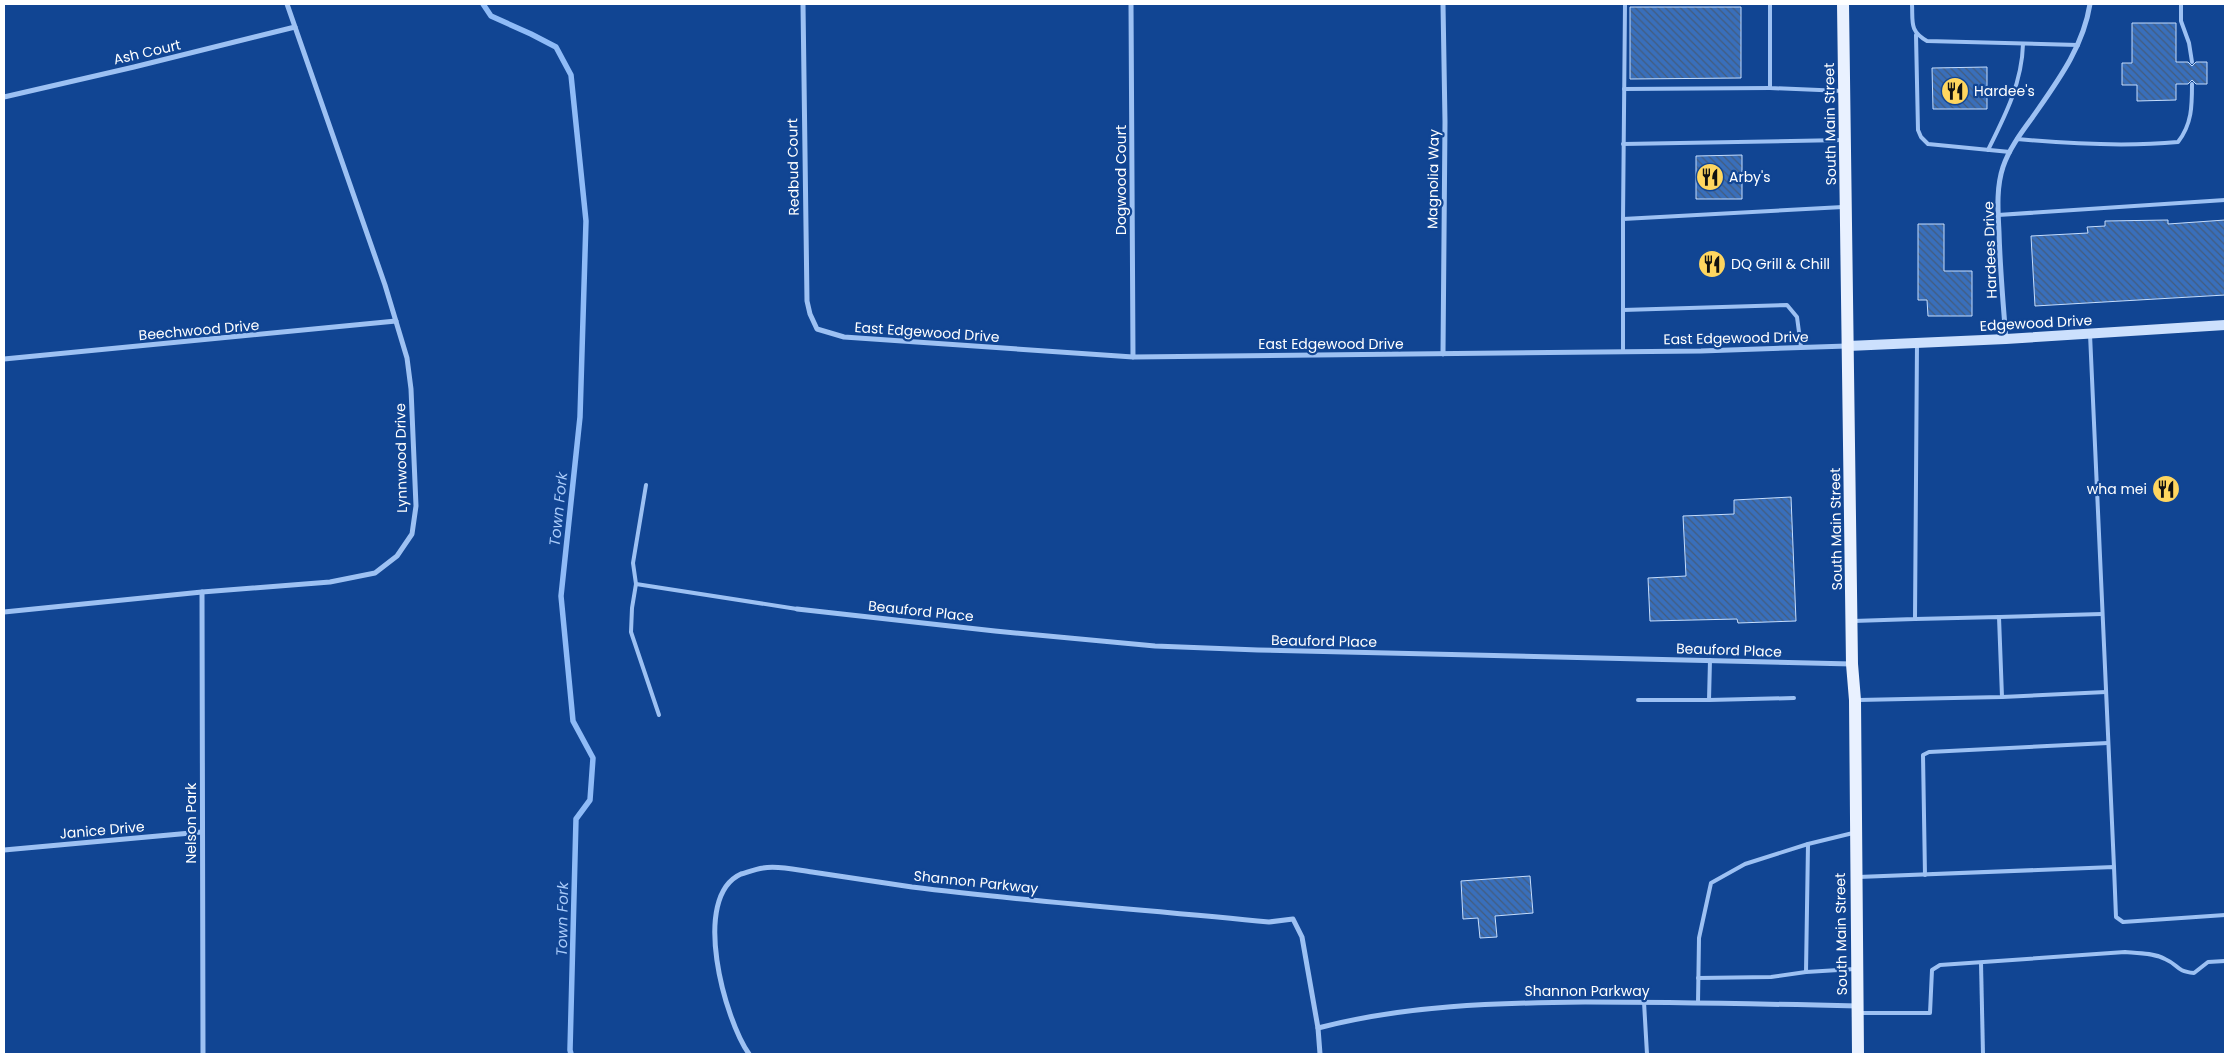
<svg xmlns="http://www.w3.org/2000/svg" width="2229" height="1058" font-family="Poppins,sans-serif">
  <defs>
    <pattern id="building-back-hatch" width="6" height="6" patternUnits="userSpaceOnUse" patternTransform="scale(1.25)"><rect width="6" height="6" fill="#396fbb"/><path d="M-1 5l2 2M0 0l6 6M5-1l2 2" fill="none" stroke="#435c7e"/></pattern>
  </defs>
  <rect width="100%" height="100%" fill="#114593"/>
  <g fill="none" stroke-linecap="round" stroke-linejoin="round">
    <polyline stroke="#8fbbf7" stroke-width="5.5" points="483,4 491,16 531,34 556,47 571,75 586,221 580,417 561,596 573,721 593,758 590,800 576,819 570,1050 571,1054"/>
  </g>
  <g fill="url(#building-back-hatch)" stroke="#c5ddfd">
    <polygon points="1630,7 1741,7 1741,78 1630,79"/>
    <polygon points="2132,23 2176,23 2176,62 2188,62 2192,66 2196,62 2207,62 2207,84 2196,84 2192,80 2188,84 2176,84 2176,100 2137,101 2137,85 2122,85 2122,63 2132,63"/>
    <polygon points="1987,67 1987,109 1933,109 1932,68"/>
    <polygon points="1742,155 1742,199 1696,199 1696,156"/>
    <polygon points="2168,220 2168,224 2225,220 2225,295 2035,306 2031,236 2088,233 2087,227 2105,226 2105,221"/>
    <polygon points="1918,224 1944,224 1944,271 1972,271 1972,316 1928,316 1927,300 1918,300"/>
    <polygon points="1791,497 1796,621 1738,623 1737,619 1650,621 1648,578 1686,576 1683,516 1734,514 1734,500"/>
    <polygon points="1530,876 1533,913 1495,916 1497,937 1480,938 1478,918 1463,919 1461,881"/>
  </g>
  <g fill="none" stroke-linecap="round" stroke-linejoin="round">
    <g stroke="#9dc1f3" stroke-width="4">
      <polyline points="1770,4 1770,88 1843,91"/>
      <path d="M1912 4C1913 22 1909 31 1927 41L2078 45"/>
      <polyline points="2181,4 2181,21 2189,43 2192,62"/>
      <polyline points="1916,35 1918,130 1921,137 1928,144 2010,152"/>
      <polyline points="1624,89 1770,88"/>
      <path d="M2017 139C2070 144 2125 147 2178 142 2192 124 2192 106 2192 84"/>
      <polyline points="1623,144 1843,140"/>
      <path d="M1988 150C2005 116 2022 83 2023 44"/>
      <polyline points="1998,215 2225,200"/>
      <polyline points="1623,219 1625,4"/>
      <polyline points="1623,310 1787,305 1797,317 1801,347"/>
      <polyline points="2090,334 2114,867"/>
      <polyline points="1623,351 1623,219 1843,207"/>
      <polyline points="646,485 633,563 636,584 797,609"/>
      <polyline points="636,584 632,608 631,632 659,715"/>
      <polyline points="1999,617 2102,614"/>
      <polyline points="1853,621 1915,619 1917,343"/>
      <polyline points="1710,660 1709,700 1794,698"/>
      <polyline points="2002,697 2106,692"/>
      <polyline points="1638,700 1709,700"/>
      <polyline points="1858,700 2002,697 1999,617 1915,619"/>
      <polyline points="1925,875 1923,755 1929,752 2108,743"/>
      <polyline points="1858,877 2114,867 2116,917 2123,922 2225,915"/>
      <polyline points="1981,963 1983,1054"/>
      <polyline points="1806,972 1808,844"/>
      <polyline points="1698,978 1771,977 1806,972 1855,969"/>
      <polyline points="1644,1002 1647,1054"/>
      <polyline points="1698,1003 1699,938 1711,883 1745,864 1808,844 1853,833"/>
      <path d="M1859 1013H1930L1932 970 1940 965 2125 952C2138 953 2154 953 2165 959 2179 965 2175 971 2194 973L2208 962 2225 961"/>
    </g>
    <g stroke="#9dc1f3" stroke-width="5">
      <polyline points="803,4 807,301 810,314 817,329 844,337 1133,357 1701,351 1847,346"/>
      <polyline points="1131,4 1133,357"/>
      <polyline points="1443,4 1445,122 1443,354"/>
      <polyline points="4,97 134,67 295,27"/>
      <path d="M2006 339C2003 303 2000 268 1999 232 1998 211 1996 188 2003 167 2009 149 2021 133 2032 118 2057 82 2083 48 2090 4"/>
      <polyline points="4,359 396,321"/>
      <polyline points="202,592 203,1054"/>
      <polyline points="797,609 995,631 1155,646 1258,650 1852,664"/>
      <polyline points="4,612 202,592 330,582 375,573 397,556 412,534 416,506 411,389 407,358 385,285 287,4"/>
      <polyline points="4,850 202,832"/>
      <path d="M1318 1028C1406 1005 1495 1003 1585 1002 1676 1002 1767 1004 1858 1006"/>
      <path d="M749 1054C725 1020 690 897 741 874 748 872 756 869 763 868 778 865 797 870 812 872 845 877 879 882 912 887 1031 902 1150 910 1269 922L1293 919 1302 937 1318 1028 1320 1054"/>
    </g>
    <polyline stroke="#cce0fd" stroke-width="10" points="1848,346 2006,339 2225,325"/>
    <polyline stroke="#e9f1ff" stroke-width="12" points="1843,4 1852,664 1855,700 1858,1054"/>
  </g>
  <defs>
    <g id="restaurant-disc" transform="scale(1.4375)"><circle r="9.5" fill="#ffd65f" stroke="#114593"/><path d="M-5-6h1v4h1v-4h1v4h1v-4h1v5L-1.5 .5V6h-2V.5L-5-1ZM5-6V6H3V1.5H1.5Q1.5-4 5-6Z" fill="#111"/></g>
  </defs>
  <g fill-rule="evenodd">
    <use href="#restaurant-disc" x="1955" y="91"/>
    <use href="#restaurant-disc" x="1710" y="177"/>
    <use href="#restaurant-disc" x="1712" y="264"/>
    <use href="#restaurant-disc" x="2166" y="489"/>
  </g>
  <g text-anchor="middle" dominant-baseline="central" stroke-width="4.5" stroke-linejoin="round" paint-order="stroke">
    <g font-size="14" fill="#fff" stroke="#114593">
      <text transform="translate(147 52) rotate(-13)">Ash Court</text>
      <text transform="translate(1830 124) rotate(-91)">South Main Street</text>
      <text transform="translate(793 167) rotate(-91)">Redbud Court</text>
      <text transform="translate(1433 179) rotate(-89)">Magnolia Way</text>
      <text transform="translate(1121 180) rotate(-90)">Dogwood Court</text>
      <text transform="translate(1990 250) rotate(-92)">Hardees Drive</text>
      <text transform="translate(2036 323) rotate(-3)">Edgewood Drive</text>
      <text transform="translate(199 330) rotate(-5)">Beechwood Drive</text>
      <text transform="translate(927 332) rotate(4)">East Edgewood Drive</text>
      <text transform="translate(1736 338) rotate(-1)">East Edgewood Drive</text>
      <text x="1331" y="344">East Edgewood Drive</text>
      <text transform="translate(401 458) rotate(-91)">Lynnwood Drive</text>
      <text transform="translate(1836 529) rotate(-91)">South Main Street</text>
      <text transform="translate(921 611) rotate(6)">Beauford Place</text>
      <text transform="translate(1324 641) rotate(1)">Beauford Place</text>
      <text transform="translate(1729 650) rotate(2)">Beauford Place</text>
      <text transform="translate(191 823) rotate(-90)">Nelson Park</text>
      <text transform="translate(102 830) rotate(-5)">Janice Drive</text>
      <text transform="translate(976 882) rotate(6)">Shannon Parkway</text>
      <text transform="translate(1841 934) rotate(-91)">South Main Street</text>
      <text x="1587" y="991">Shannon Parkway</text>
    </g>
    <g font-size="14" fill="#fff" stroke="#114593" text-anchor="start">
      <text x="1974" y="91">Hardee's</text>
      <text x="1729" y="177">Arby's</text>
      <text x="1731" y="264">DQ Grill &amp; Chill</text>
      <text x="2147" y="489" text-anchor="end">wha mei</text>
    </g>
    <g font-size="15" font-style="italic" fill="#a9cbfa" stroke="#114593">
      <text transform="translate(558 509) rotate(-84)">Town Fork</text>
      <text transform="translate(562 919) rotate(-89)">Town Fork</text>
    </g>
  </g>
  <rect width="2229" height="1058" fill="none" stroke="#ffffff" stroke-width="10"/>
</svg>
